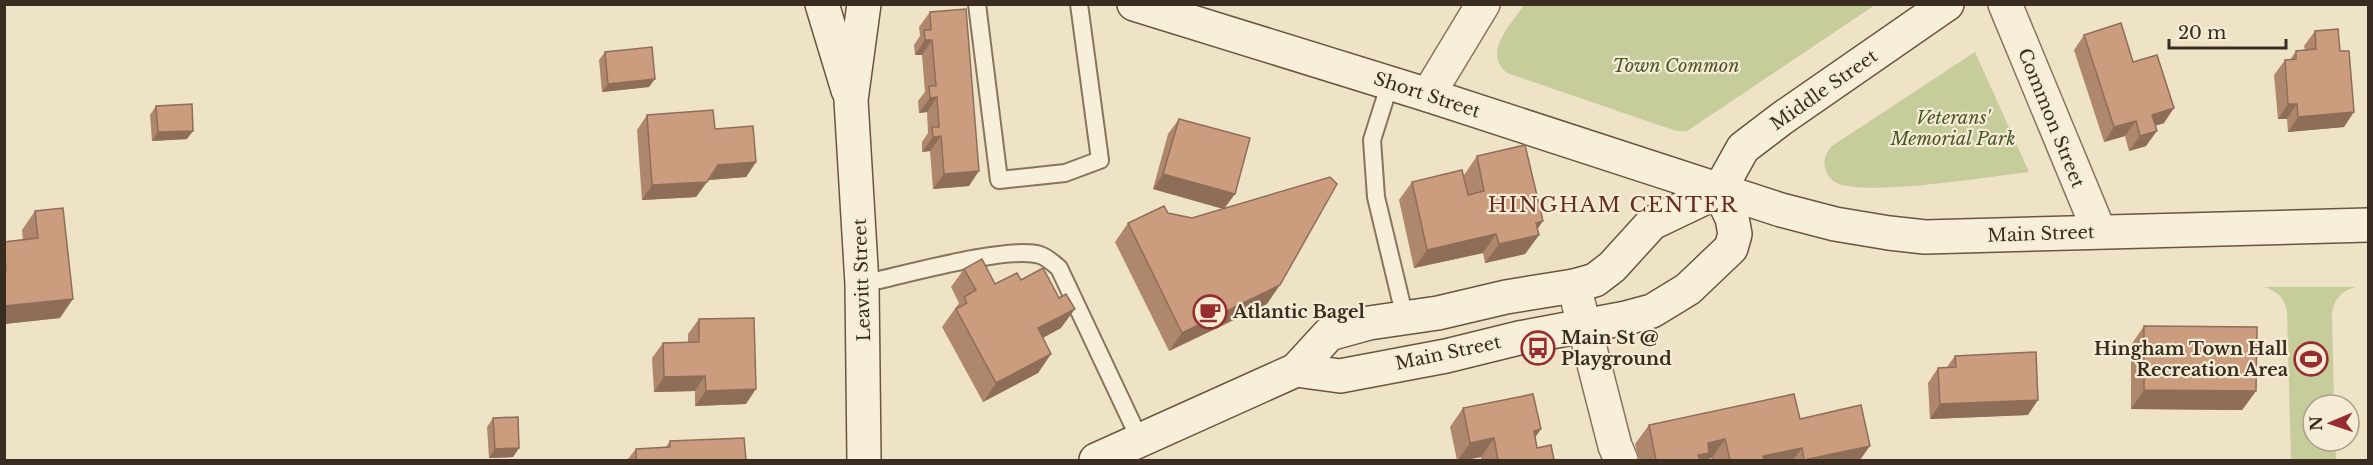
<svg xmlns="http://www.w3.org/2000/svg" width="2373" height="465" font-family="'Libre Baskerville',serif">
  <rect width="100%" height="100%" fill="#eee2c7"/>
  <g fill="#c7cc9b">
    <path d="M1524 5V4L1875 5 1687 131H1676L1507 73C1482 52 1511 25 1524 5Z"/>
    <path d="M1975 52 2029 172C1992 176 1862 198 1835 182 1829 178 1826 173 1825 167 1823 158 1827 152 1832 146Z"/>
    <path d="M2264 287H2355C2341 292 2335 298 2332 313L2334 405H2313V441H2335L2336 460H2291L2287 311C2284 297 2277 291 2264 287Z"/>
  </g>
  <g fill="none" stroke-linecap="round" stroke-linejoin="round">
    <g stroke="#89745c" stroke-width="20">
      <g id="lane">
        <polyline points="977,4 999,180 1065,173 1100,160 1079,4"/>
        <polyline points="1390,83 1372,140 1376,197 1405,318"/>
        <path d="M862 284C900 276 1008 245 1040 255 1047 257 1054 264 1059 268L1140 440"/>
      </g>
    </g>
    <g stroke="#89745c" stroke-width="36">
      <g id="street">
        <polyline points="2005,4 2099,231"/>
        <polyline points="1428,95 1483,4"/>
        <polyline points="1574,286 1615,446 1621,460"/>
      </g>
    </g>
    <g stroke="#6b553f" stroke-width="36">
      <g id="secondary">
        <polyline points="822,4 848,90"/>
        <polyline points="1134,4 1428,95 1781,210 1835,224 1889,233 1925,237 2368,225"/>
        <polyline points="1719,191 1743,148 1781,119 1947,4"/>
        <polyline points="1296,370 1340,376 1446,356 1519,338 1626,318 1652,311 1688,289 1731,248 1735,234 1732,218 1719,191"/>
        <polyline points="864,460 862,284 851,100 864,4"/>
        <polyline points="1096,460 1296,370 1329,334 1369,323 1438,313 1506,297 1574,286 1595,280 1612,267 1652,223 1719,191"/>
      </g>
    </g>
    <use href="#lane" stroke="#f8efda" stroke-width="16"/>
    <use href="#street" stroke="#f8efda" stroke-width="33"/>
    <use href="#secondary" stroke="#f8efda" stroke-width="33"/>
  </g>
  <g fill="#af876c">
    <polygon points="930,12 969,186 933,189 930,151 922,152 922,142 928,133 927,112 919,113 918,101 925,92 922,55 915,55 914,45 920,36 919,27"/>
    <polygon points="2315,31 2344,127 2288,132 2287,119 2278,119 2274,75 2285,60 2290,60 2296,51 2305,50 2304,46"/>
    <polygon points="2084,35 2133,62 2164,123 2155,126 2146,146 2129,151 2125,136 2104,142 2074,50"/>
    <polygon points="605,52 649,87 602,92 599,60"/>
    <polygon points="156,106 187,139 152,141 150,115"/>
    <polygon points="647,115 715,129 756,162 746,177 708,180 696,197 642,200 637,130"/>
    <polygon points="1179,119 1225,208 1267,304 1169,351 1115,242 1128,223 1168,213 1192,218 1223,209 1153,189 1168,134"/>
    <polygon points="1477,156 1537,229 1539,235 1525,254 1485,263 1483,253 1414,268 1399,200 1412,182 1464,175"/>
    <polygon points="35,211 60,318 4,324 4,242 23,240 22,230"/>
    <polygon points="964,269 995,284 1021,280 1061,328 1043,338 1051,354 1038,373 983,402 942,327 959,303 951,287"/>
    <polygon points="699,319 746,404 695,406 695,391 654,392 652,358 663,343 688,343 688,334"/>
    <polygon points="2144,326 2256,391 2242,410 2131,409 2131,345"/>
    <polygon points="1955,356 2028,415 1930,419 1928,383 1938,368 1947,367"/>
    <polygon points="1463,408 1535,437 1537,448 1554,460 1481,460 1481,457 1465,460 1457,460 1450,427"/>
    <polygon points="493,418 519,448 513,457 489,458 487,427"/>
    <polygon points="1800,419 1860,460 1712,460 1712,458 1704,460 1639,460 1635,444 1649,425"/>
    <polygon points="670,441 746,460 627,460 636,449 666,447"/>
  </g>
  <g fill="#8e6e58">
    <polygon points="925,40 932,40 922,55 915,55"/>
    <polygon points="655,79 649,87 602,92 608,84"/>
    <polygon points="937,97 927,112 919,113 930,98"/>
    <polygon points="2288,104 2297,104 2287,119 2278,119"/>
    <polygon points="2174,108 2164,123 2141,130 2152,115"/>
    <polygon points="2354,112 2344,127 2288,132 2298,117"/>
    <polygon points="2136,121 2125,136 2104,142 2114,127"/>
    <polygon points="193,131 187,139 152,141 158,132"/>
    <polygon points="2157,131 2146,146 2129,151 2140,136"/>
    <polygon points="941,136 930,151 922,152 933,137"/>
    <polygon points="756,162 746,177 708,180 718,165"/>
    <polygon points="979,171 969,186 933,189 944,174"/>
    <polygon points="1163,174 1235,194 1224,209 1153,189"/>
    <polygon points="707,182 696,197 642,200 652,185"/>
    <polygon points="1543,221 1532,237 1539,235 1525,254 1485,263 1499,244 1536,223"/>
    <polygon points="1496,234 1483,253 1414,268 1427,250"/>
    <polygon points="1280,285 1267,304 1169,351 1182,333"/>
    <polygon points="73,299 60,318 4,324 4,306"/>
    <polygon points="1075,309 1061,328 1025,347 1038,328"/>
    <polygon points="1051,354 1038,373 983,402 996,383"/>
    <polygon points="705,376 695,391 654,392 664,377"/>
    <polygon points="756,389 746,404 695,406 706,391"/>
    <polygon points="2144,390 2256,391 2242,410 2131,409"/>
    <polygon points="2038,400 2028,415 1930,419 1940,404"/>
    <polygon points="1541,429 1528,448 1534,431"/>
    <polygon points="1494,438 1481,457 1465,460 1458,460 1470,443"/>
    <polygon points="1725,439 1712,458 1704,460 1695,460 1708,443"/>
    <polygon points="1870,446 1860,460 1804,460"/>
    <polygon points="519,448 513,457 489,458 495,449"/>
    <polygon points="1802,448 1793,460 1760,460 1763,456"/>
  </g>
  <g fill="#cb9d7e" stroke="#8e6e58" stroke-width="1.5">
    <polygon points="966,9 979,171 944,174 941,136 933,137 932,127 939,127 937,97 930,98 929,86 936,86 932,40 925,40 924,30 931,30 930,12"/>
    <polygon points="2121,23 2133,62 2157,55 2174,108 2152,115 2157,131 2140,136 2136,121 2114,127 2084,35"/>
    <polygon points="2338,29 2340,51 2349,51 2354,112 2298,117 2297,104 2288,104 2285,60 2296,59 2296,51 2316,49 2315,31"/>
    <polygon points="652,47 655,79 608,84 605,52"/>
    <polygon points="192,104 193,131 158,132 156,106"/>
    <polygon points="713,110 715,129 753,126 756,162 718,165 707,182 652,185 647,115"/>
    <polygon points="1179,119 1250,138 1235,194 1163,174"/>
    <polygon points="1525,145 1543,221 1536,223 1539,235 1499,244 1496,234 1427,250 1412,182 1462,170 1468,195 1484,191 1477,156"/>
    <polygon points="1330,177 1337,184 1280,285 1182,333 1128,223 1164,206 1168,213 1192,218"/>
    <polygon points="63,208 73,299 4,306 4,271 6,271 4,242 38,238 35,211"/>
    <polygon points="982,259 995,284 1017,273 1021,280 1043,268 1059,298 1066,294 1075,309 1038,328 1051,354 996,383 956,309 967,303 964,297 976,290 964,269"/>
    <polygon points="754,318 756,389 706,391 705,376 664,377 663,343 699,342 699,319"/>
    <polygon points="2144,326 2257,327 2256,391 2144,390"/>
    <polygon points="2036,352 2038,400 1940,404 1938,368 1956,367 1955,356"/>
    <polygon points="1533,394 1541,429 1534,431 1537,448 1551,445 1554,460 1498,460 1494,438 1470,443 1463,408"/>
    <polygon points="1794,394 1800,419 1861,405 1870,446 1804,460 1802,448 1763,456 1764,460 1730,460 1725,439 1708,443 1709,453 1698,455 1700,460 1656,460 1649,425"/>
    <polygon points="518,417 519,448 495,449 493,418"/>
    <polygon points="744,438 746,460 636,460 636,449 670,447 670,441"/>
  </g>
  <defs>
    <g id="cafe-ring" transform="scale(1.725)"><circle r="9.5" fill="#f5ecd6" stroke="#972d30" stroke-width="1.5"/><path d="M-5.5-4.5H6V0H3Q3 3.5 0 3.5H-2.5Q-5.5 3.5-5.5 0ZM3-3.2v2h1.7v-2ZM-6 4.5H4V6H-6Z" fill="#972d30"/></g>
    <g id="bus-ring" transform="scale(1.725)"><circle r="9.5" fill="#f5ecd6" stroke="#972d30" stroke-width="1.5"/><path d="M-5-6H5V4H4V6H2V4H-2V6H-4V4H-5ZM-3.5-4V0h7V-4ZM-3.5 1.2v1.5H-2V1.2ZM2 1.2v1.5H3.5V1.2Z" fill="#972d30"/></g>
    <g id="stadium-ring" transform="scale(1.725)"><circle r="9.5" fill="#f5ecd6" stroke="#972d30" stroke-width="1.5"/><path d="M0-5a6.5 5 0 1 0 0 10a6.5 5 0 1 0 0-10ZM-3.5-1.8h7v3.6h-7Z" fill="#972d30"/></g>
  </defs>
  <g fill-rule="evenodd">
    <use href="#cafe-ring" x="1210" y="312"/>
    <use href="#bus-ring" x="1538" y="348"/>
    <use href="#stadium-ring" x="2311" y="359"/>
  </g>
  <g text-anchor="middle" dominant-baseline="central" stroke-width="4.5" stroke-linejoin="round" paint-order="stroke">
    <g font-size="18" font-style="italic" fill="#4b5627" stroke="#f5ecd6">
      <text x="1676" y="66">Town Common</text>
      <text x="1953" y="118">Veterans'<tspan x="1953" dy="21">Memorial Park</tspan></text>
    </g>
    <g font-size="18" fill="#3a2c20" stroke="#f5ecd6">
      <text transform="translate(1824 90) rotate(-35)">Middle Street</text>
      <text transform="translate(1427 95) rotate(18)">Short Street</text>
      <text transform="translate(2051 118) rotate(68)">Common Street</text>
      <text transform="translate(2041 234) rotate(-2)">Main Street</text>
      <text transform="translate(862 280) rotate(-92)">Leavitt Street</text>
      <text transform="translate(1448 353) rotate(-12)">Main Street</text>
    </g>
    <g font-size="18" font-weight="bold" fill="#3a2c20" stroke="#f5ecd6" text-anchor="start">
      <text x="1233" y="312">Atlantic Bagel</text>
      <text x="1561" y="338">Main St @<tspan x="1561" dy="21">Playground</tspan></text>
      <text x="2288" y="349" text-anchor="end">Hingham Town Hall<tspan x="2288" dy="21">Recreation Area</tspan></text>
    </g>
    <g font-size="21" letter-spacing="1.5" fill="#662e20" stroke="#f5ecd6">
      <text x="1613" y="205">HINGHAM CENTER</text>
    </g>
  </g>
  <rect width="2373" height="465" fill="none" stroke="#3a2c20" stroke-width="12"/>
  <g transform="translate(2331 423) rotate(268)"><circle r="28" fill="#f5ecd6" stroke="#aa9f8d" stroke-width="1.5"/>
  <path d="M0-4.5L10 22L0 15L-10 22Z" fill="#972d30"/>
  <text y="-9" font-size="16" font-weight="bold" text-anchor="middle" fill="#3a2c20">N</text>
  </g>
  <path d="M2169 39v9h117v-9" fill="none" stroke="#3a2c20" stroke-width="3"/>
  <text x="2178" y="39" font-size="18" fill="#3a2c20" stroke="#f5ecd6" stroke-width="4.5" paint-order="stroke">20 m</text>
</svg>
